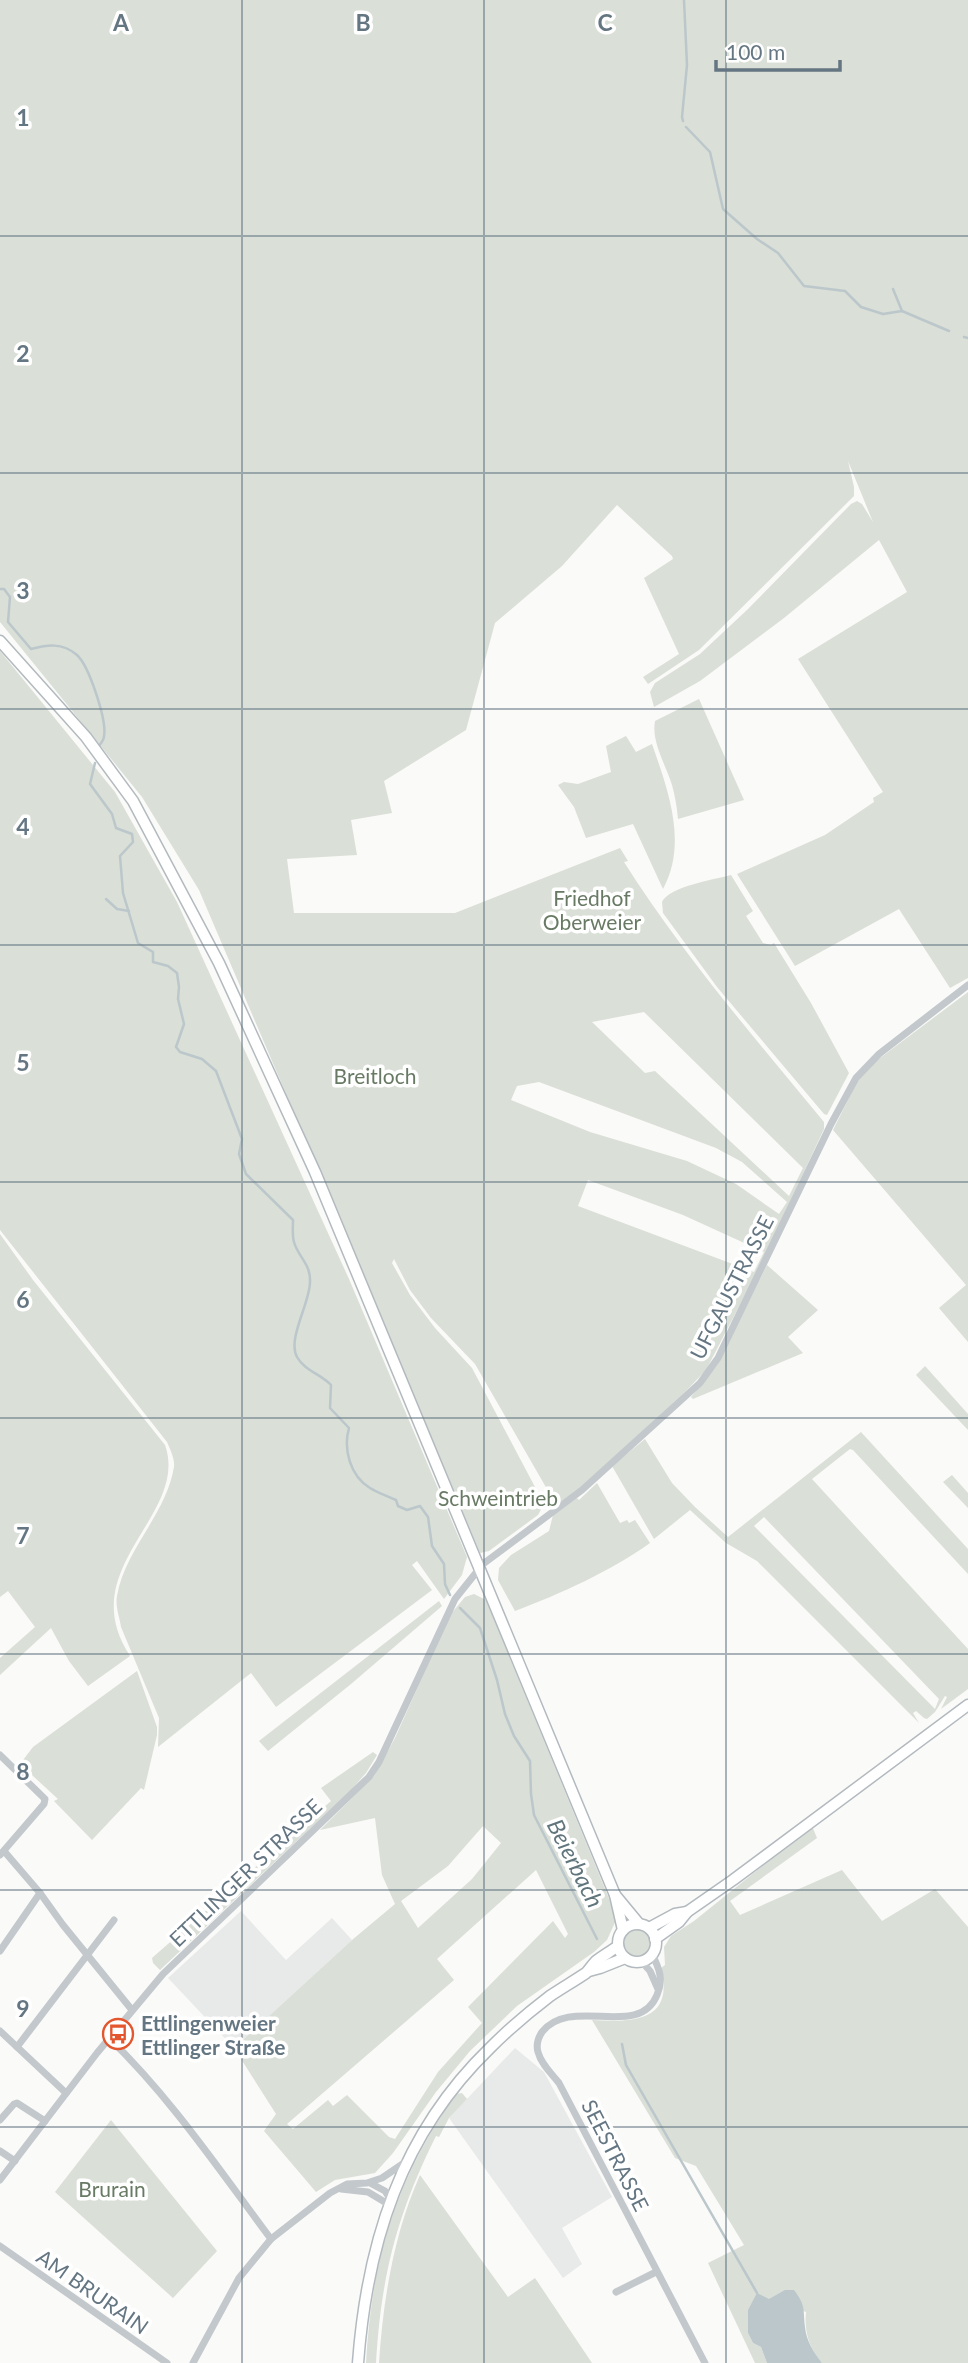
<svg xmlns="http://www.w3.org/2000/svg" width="968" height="2363" font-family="Lato,sans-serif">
  <rect width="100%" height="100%" fill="#fafaf8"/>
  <g fill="#e8e9e9">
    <polygon points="241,1911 286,1960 332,1918 352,1940 234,2048 168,1978"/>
    <polygon points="515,2048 544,2072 612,2197 562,2228 582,2264 563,2278 449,2118"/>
  </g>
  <g fill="#dadfd7" fill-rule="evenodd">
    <path d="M0 0H968V978L950 988 899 909 795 966 737 874 825 835 874 802 873 798 883 792 798 659 907 592 879 540 784 618 700 681 654 707 650 692 655 683 700 654 748 609 851 504 857 501 862 504 873 522 848 461 854 487V496L699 650 648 684 643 677 679 654 644 578 673 559 672 556 617 505 562 566 495 623 466 730 384 781 392 813 351 820 357 855 287 859 294 913H455L620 848 628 861 624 862C683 955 754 1037 824 1122V1129L757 1272 706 1370 686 1391 583 1486 559 1503H555L475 1364 431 1318 410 1290 394 1259 392 1263 410 1295 435 1328 472 1368 544 1504 538 1515 489 1551 480 1553 363 1274 199 890 142 797 0 622ZM644 1012 803 1168 789 1196 655 1071 645 1073 592 1022ZM539 1082 716 1148 742 1162 787 1202 779 1214 736 1184 687 1161 590 1132 511 1100 517 1086ZM588 1180 683 1215 764 1252 754 1272 578 1206Z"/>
    <path d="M0 651 115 792 177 902 349 1279 467 1557 462 1575 444 1599 417 1561 412 1565 432 1590 276 1707 251 1673 158 1747 159 1718 121 1627C120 1618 115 1607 117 1596 125 1549 166 1515 174 1467 175 1459 170 1449 167 1442L0 1230Z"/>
    <path d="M699 699 744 800 678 819C677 807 675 796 672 785 666 765 651 742 655 721Z"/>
    <path d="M626 736 636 752 652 744C668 790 688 843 663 889L633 824 586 838 574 807 558 785 564 782 578 784 611 772 606 746Z"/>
    <path d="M731 875 753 911 746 916 763 943 771 945 774 943 811 1003 849 1073 827 1115 824 1114 717 987 663 913 662 902C670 886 713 880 731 875Z"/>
    <polygon points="968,992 968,1342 939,1308 966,1285 833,1130 856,1084 868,1067"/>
    <path d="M0 1234 33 1280 165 1445C190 1515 72 1568 130 1656L88 1686 69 1661 51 1628 0 1675V1658L35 1627 8 1591 0 1597Z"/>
    <polygon points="767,1265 818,1310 788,1337 803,1353 693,1399 691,1397 717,1365"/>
    <polygon points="925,1366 968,1414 968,1430 916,1375"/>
    <path d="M861 1432 968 1549V1574L853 1450 850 1449 812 1479 968 1649V1689L941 1709 947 1697 945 1696 935 1712 927 1719 924 1718 916 1711 913 1713 919 1723 757 1561 726 1543 690 1510 654 1539 612 1466 645 1439 672 1483 695 1507 728 1537ZM764 1517 939 1699 935 1709 754 1526Z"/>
    <polygon points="952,1475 968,1493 968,1508 943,1482"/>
    <path d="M597 1483 620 1523 627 1520 629 1523 635 1520 650 1543C611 1571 560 1594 515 1611L498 1580 499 1568 511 1555 549 1531 553 1515 577 1498 579 1500Z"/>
    <path d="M474 1594 486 1600 617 1918 607 1940 594 1952 517 2006 470 2051 436 2092 393 2153 375 2173 335 2180 316 2192 264 2131 276 2114 234 2048 352 1940 395 1904 382 1875 375 1818 320 1830 374 1776 395 1738 450 1615 465 1597ZM483 1826 501 1843 472 1879 418 1928 401 1901 448 1866ZM536 1870 568 1934 565 1938 553 1921 468 2007 482 2023 438 2072 395 2139 389 2137 347 2095 333 2106 328 2100 293 2129 287 2124 454 1980 437 1959Z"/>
    <polygon points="439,1601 442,1606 351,1684 268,1751 259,1741"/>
    <polygon points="137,1671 157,1727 157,1735 144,1790 141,1788 92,1840 54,1801 58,1799 20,1764 33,1747"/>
    <polygon points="373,1752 377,1755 366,1773 351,1790 160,1970 153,1963 152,1958 331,1801 321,1788"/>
    <path d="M812 1826 817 1838 730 1901 740 1915 842 1870 882 1921 935 1889 968 1927V2363H822C809 2348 804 2331 806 2312L769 2299 748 2310V2333L753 2343 761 2347 767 2363H755L708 2263 744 2245 696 2166 675 2158 592 2020C631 2022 675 2023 661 1968L665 1965 664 1947 671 1936 694 1921Z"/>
    <circle cx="637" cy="1943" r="13"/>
    <path d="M462 2093 467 2099 449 2118 439 2137 436 2136C397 2214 381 2276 376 2363H366C372 2258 395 2181 456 2094Z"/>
    <polygon points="111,2120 217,2251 173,2298 55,2192"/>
    <path d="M420 2175 508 2297 535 2278 592 2363H379C383 2300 394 2233 420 2175Z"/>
  </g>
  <path fill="#bbc7cb" d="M785 2290H794C806 2306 803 2309 805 2327 806 2340 814 2353 822 2363H767L761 2347 753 2343 748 2333V2310L757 2293 769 2299Z"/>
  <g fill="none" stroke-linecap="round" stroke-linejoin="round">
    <g stroke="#bbc7cb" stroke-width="2.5">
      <polyline points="683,121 682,117 687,65 684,0"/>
      <polyline points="686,127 710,152 723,209 757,239 778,253 804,286 845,291 861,307 883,314 902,311 949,331"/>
      <polyline points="893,289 902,311"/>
      <polyline points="964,337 968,338"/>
      <path d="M0 589H4L10 597 8 622 31 649C47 645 62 642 77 655 89 666 107 720 104 736 104 740 101 743 99 746"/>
      <path d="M95 763 90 784 112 814 116 828 132 834 133 842 120 856 123 893 138 943 153 952V962L168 966 177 973 179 987 178 999 184 1024 176 1047 180 1052 202 1059 216 1071 242 1139 239 1154 246 1174 293 1220C293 1227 292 1236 294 1242 298 1257 311 1264 310 1282 310 1303 287 1339 297 1357 304 1370 322 1375 331 1385L330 1408 349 1428C343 1449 350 1476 370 1488 378 1493 387 1496 396 1500L398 1506 407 1510 420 1506 428 1517 432 1546 444 1564 445 1584 450 1595"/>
      <polyline points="106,899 117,909 129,911"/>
      <polyline points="460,1608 480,1628 497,1680 505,1714 514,1736 530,1761 531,1794 534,1815 597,1939"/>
      <polyline points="622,2044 626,2065 757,2293"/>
    </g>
    <g stroke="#b3babf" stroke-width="13">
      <g id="secondary">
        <polyline points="0,641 86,737 133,801 219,963 315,1172 615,1895 623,1930"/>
        <polyline points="615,1895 639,1924"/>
        <circle cx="637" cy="1943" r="19"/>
        <polyline points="649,1928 675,1914 687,1912"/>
        <polyline points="655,1939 679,1922 687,1912 733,1880 968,1705"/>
        <polyline points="589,1971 600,1968 625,1958"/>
        <path d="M358 2363C367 2243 401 2134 490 2048 509 2029 529 2012 550 1996 562 1988 574 1981 586 1973 590 1969 592 1965 596 1961 603 1956 611 1951 618 1946"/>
      </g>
    </g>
    <g stroke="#c3c8cc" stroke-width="7">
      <polyline points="0,1755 45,1799 44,1804 0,1855"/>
      <polyline points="4,1851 40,1893 63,1925 132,2010"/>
      <polyline points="0,1951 40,1893"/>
      <path d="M652 1954C659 1968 664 1979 657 1995 639 2040 571 1995 542 2032 538 2038 536 2045 538 2052 541 2064 552 2074 559 2083L705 2363"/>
      <polyline points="641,1961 650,1971 658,1989"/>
      <polyline points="0,2031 66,2093"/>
      <path d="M109 2038C171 2098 220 2171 271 2239"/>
      <polyline points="17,2047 114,1920"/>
      <polyline points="0,2120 14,2104 17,2103 45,2121"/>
      <polyline points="0,2151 15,2161"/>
      <polyline points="0,2180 97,2053 163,1974 369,1777 379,1762 455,1599 483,1564 582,1490 700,1383 718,1358 831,1124 856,1078 879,1054 968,985"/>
      <polyline points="370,2183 385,2191 390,2199"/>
      <polyline points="341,2189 368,2192 388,2204"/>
      <polyline points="0,2246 167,2363"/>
      <polyline points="616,2292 656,2272"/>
      <polyline points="193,2363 239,2278 271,2239 330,2193 347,2184 367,2183 382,2178 407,2161"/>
    </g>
    <use href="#secondary" stroke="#fff" stroke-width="10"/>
  </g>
  <path fill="none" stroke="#657683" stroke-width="2" stroke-opacity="0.55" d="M242 0V2363M484 0V2363M726 0V2363M0 236H968M0 473H968M0 709H968M0 945H968M0 1182H968M0 1418H968M0 1654H968M0 1890H968M0 2127H968"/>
  <defs>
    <g id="bus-ring" transform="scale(1.575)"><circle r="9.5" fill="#fff" stroke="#e4572e" stroke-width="1.5"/><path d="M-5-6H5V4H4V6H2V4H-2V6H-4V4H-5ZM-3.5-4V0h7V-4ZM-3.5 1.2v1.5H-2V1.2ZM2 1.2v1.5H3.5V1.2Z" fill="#e4572e"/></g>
  </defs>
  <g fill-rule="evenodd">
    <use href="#bus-ring" x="118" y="2034"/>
  </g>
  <g text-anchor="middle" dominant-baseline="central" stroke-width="7" stroke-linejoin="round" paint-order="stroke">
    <g font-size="21" fill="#687a64" stroke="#fff">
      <text x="592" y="897">Friedhof<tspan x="592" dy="24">Oberweier</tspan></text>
      <text x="375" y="1075">Breitloch</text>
      <text x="498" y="1497">Schweintrieb</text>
      <text x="112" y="2188">Brurain</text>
    </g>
    <g font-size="21" fill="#657683" stroke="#fff">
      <text transform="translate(731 1287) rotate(-63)">UFGAUSTRASSE</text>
      <text transform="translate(245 1872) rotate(-44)">ETTLINGER STRASSE</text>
      <text transform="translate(616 2155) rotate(63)">SEESTRASSE</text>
      <text transform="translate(93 2291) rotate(35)">AM BRURAIN</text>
    </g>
    <g font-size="21" font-weight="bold" fill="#657683" stroke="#fff" text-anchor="start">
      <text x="141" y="2022">Ettlingenweier<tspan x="141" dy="24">Ettlinger Straße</tspan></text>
    </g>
    <g font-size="23" font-style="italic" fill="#60757c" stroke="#fff">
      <text transform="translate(576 1863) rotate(63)">Beierbach</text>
    </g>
  </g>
  <g font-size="23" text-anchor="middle" font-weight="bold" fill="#657683" stroke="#fff" stroke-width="7" stroke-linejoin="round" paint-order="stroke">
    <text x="121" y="31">A</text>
    <text x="363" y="31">B</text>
    <text x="605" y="31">C</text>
    <text x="23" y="126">1</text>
    <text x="23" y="362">2</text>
    <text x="23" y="599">3</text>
    <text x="23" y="835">4</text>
    <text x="23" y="1071">5</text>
    <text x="23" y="1308">6</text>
    <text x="23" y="1544">7</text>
    <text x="23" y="1780">8</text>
    <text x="23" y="2017">9</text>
  </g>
  <path d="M716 60v10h124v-10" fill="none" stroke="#657683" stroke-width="3.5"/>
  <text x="726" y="60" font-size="21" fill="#657683" stroke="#ffffff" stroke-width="5" paint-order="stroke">100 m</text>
</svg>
